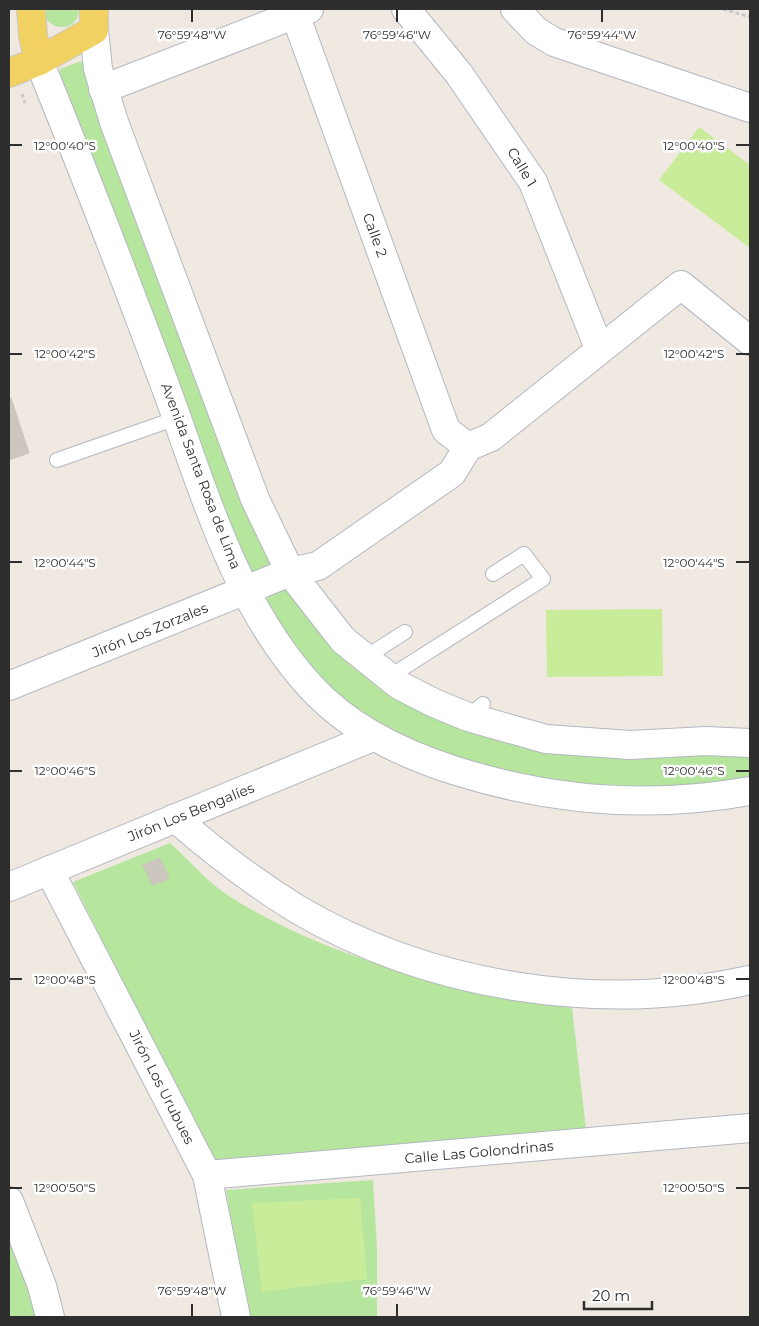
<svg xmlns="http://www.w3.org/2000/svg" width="759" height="1326" font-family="Montserrat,sans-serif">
  <rect width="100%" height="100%" fill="#efe9e1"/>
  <g fill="#b6e59e">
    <path d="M43 9H79C79 33 45 33 43 9Z"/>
    <path d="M81 61 86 66 271 562C265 569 257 572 248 573L244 567 60 76V69Z"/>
    <polygon points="290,588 429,714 750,749 750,782 667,790 537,784 404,742 346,706 298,654 266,601 269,596"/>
    <path d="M170 843C190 861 209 884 232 898 334 962 455 988 572 1008L587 1138 217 1169 73 882Z"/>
    <polygon points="373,1180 377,1248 377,1317 247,1317 226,1190"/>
    <polygon points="9,1218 40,1317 10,1317"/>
  </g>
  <g fill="#c9ec9a">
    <polygon points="699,127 750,165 750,248 659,180"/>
    <polygon points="662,609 663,676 547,677 546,610"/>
    <polygon points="360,1198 367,1279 262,1292 252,1203"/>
  </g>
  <g fill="#cbc7bf" stroke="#cbc5ba">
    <polygon points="11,398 29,453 9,460 9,399"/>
    <polygon points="160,858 169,879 152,885 143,865"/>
  </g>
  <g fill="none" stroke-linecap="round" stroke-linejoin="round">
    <g stroke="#b4b7c1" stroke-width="16">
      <g id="service">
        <polyline points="57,460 177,418"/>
        <polyline points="364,658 405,632"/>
        <polyline points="389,677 543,579 524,554 493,574"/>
        <polyline points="468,717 483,704"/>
      </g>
    </g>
    <g stroke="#b4b7c1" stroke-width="30">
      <g id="minor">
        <polyline points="406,9 459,74 533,182 599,348"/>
        <polyline points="515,9 536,31 554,42 750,108"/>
        <polyline points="295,14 446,430 468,447"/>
        <polyline points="103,89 309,9"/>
        <polyline points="9,686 290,572 318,566 452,473 468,447 491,437 681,285 750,341"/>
        <path d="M175 818C214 852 253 882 297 909 429 987 600 1014 750 980"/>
        <polyline points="49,870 207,1175 236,1317"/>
        <polyline points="9,887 373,737"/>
        <polyline points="207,1175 750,1128"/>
      </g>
    </g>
    <g stroke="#b4b7c1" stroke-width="30">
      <g id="secondary">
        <polyline points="94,30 98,69 114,122 255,499 290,572 343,640 399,685 434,703 468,717 546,739 630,745 706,741 750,743"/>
        <path d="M39 61C82 167 123 273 163 380 202 484 233 602 310 686 348 728 400 753 453 770 550 801 650 809 750 791"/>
        <polyline points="9,1201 42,1286 50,1317"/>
      </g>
    </g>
    <g stroke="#c9c9c9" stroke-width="30">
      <g id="primary">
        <polyline points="31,9 33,36 39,61"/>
        <polyline points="9,73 39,61 94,30 94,9"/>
      </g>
    </g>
    <g stroke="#c9c9c9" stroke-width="3" stroke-dasharray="4 2.5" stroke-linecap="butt">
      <polyline points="723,9 750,17"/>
      <polyline points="22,94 25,103"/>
    </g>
    <use href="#service" stroke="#fff" stroke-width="14"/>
    <use href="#minor" stroke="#fff" stroke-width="28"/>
    <use href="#secondary" stroke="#fff" stroke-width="28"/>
    <use href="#primary" stroke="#f2d163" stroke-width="28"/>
  </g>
  <path fill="none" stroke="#2e2e2e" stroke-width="2" d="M192 10V22M397 10V22M602 10V22M10 145H22M736 145H749M10 354H22M736 354H749M10 562H22M736 562H749M10 771H22M736 771H749M10 979H22M736 979H749M10 1188H22M736 1188H749M192 1304V1316M397 1304V1316"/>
  <g text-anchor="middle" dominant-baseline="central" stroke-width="5" stroke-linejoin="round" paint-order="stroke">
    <g font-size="14" fill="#2e2e2e" stroke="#fff">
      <text transform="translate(522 167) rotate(59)">Calle 1</text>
      <text transform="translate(375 235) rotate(70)">Calle 2</text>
      <text transform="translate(201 476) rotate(69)">Avenida Santa Rosa de Lima</text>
      <text transform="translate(150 630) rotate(-22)">Jirón Los Zorzales</text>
      <text transform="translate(191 812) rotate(-22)">Jirón Los Bengalíes</text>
      <text transform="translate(162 1087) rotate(63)">Jirón Los Urubues</text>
      <text transform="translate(479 1152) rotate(-5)">Calle Las Golondrinas</text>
    </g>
  </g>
  <g font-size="12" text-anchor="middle" fill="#2e2e2e" stroke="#fff" stroke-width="5" stroke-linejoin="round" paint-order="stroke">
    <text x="192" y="39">76°59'48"W</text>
    <text x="397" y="39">76°59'46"W</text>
    <text x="602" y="39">76°59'44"W</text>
    <text x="65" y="150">12°00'40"S</text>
    <text x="694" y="150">12°00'40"S</text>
    <text x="65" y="358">12°00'42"S</text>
    <text x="694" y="358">12°00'42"S</text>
    <text x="65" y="567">12°00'44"S</text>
    <text x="694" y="567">12°00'44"S</text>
    <text x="65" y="775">12°00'46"S</text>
    <text x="694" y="775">12°00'46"S</text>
    <text x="65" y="984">12°00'48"S</text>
    <text x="694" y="984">12°00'48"S</text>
    <text x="65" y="1192">12°00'50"S</text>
    <text x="694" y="1192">12°00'50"S</text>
    <text x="192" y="1295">76°59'48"W</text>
    <text x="397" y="1295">76°59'46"W</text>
  </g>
  <rect width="759" height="1326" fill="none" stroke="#2e2e2e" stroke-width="20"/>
  <path d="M584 1301v8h68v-8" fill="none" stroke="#2e2e2e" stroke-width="2.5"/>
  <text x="592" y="1301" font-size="15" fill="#2e2e2e" stroke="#ffffff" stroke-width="4" paint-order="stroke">20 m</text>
</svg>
